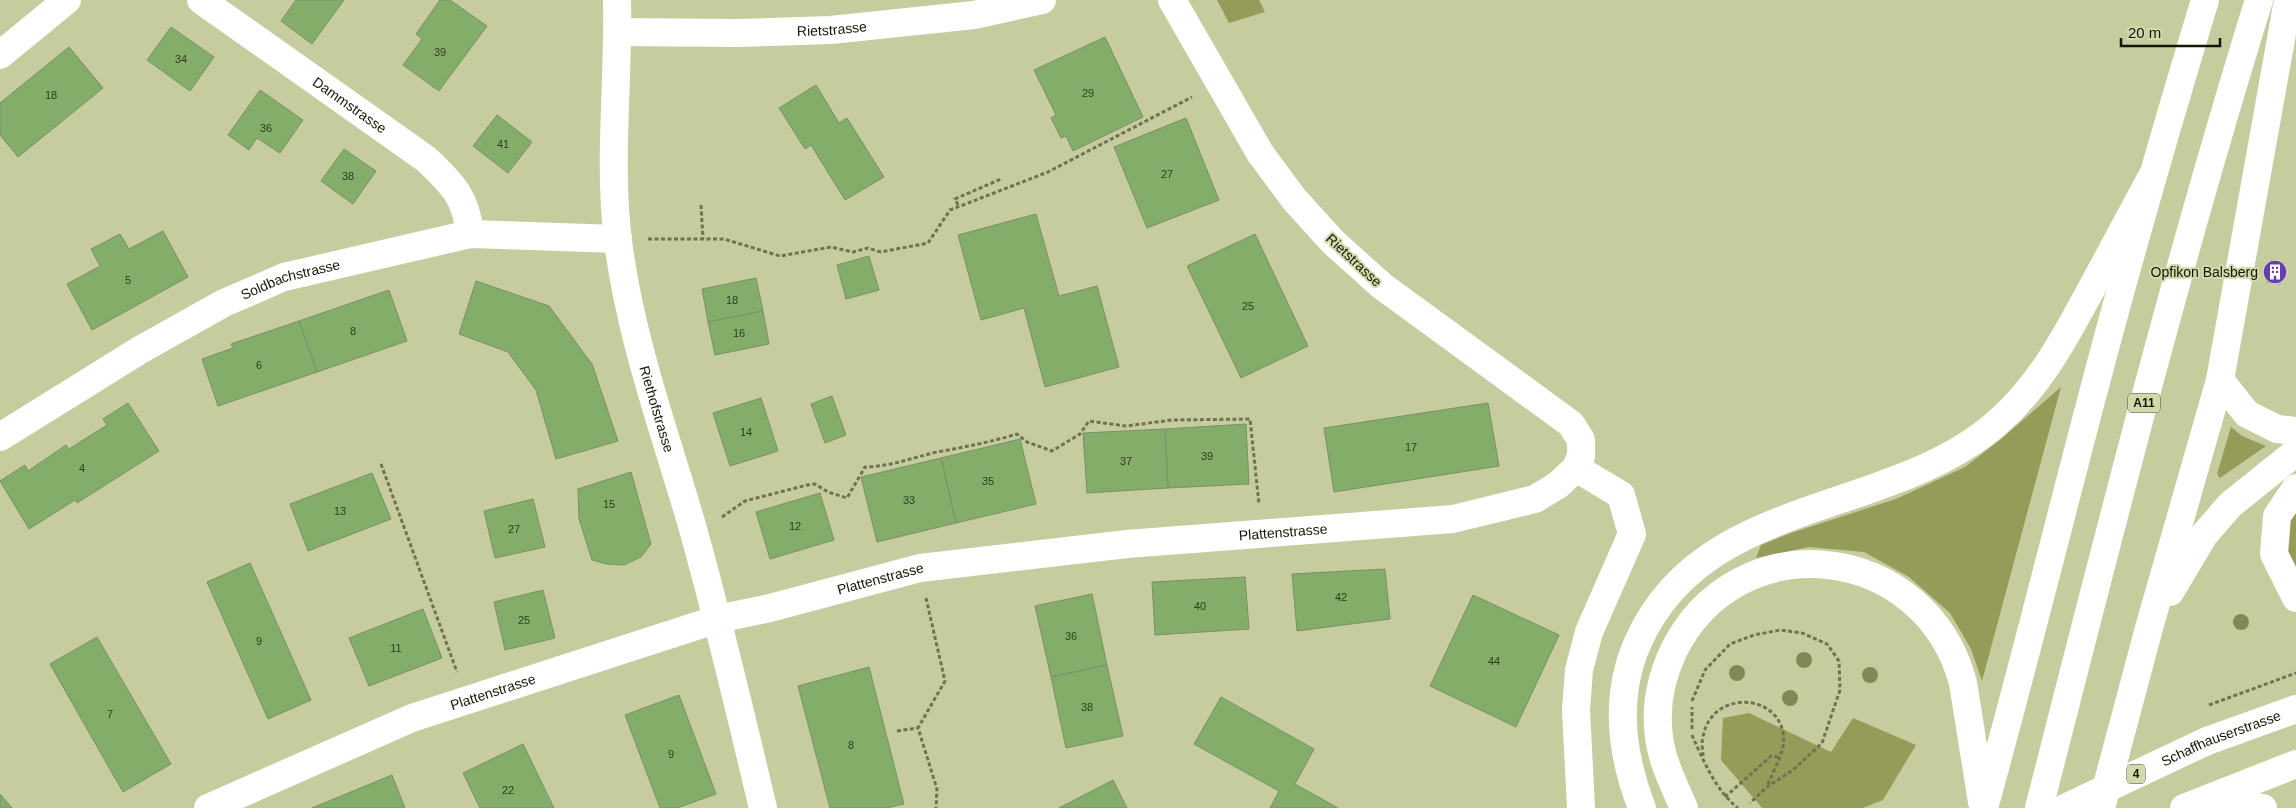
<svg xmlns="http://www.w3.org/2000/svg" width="2296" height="808" font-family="Helvetica,sans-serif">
  <rect width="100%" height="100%" fill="#c6cc9e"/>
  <g fill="#959c59">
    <polygon points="1217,0 1259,0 1265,12 1229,23"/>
    <polygon points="2061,387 1982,681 1971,649 1950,613 1909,577 1864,552 1809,547 1756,558 1761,545 1791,533 1896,499 1965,467 2000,440"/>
    <polygon points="2231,427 2242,436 2266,446 2220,478 2217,474"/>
    <polygon points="2296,505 2296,579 2285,559 2285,525"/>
    <polygon points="1749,713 1831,752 1853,718 1916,745 1883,800 1863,808 1762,808 1721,760 1723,718"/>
  </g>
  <g fill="#85ad6a" stroke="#79906a">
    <polygon points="296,0 344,0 312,44 281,21"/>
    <polygon points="440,0 450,0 487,26 439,91 403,65 422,39 416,34"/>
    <polygon points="171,27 214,57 190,91 147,60"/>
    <polygon points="1105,37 1143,117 1073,151 1066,136 1061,138 1051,118 1056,115 1034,70"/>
    <polygon points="69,47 103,88 18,157 0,135 0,103"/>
    <polygon points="816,85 839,123 847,118 884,177 845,200 811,145 805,149 779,108"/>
    <polygon points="260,90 303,120 280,153 257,138 249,150 228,135"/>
    <polygon points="497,115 532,142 508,173 473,146"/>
    <polygon points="1186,118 1219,200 1147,228 1114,147"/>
    <polygon points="344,149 376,171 353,204 321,181"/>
    <polygon points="1036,214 1059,296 1097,286 1119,367 1045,387 1024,308 981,320 958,235"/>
    <polygon points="163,231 188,277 92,330 67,284 100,266 91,249 120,234 129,249"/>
    <polygon points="1255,234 1308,346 1241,378 1187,266"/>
    <polygon points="869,256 879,290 846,299 837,265"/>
    <polygon points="2271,260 2284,263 2280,284 2267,282"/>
    <polygon points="756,278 763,311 708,322 702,289"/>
    <polygon points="476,281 549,306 592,364 618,441 556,459 536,390 508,352 459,334"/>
    <polygon points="389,290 407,341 317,372 299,321"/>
    <polygon points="763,311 769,344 715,355 708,322"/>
    <polygon points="299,321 317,372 218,406 202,359 233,348 231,344"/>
    <polygon points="832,396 846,435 825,443 811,404"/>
    <polygon points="761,398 778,451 730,466 713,413"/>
    <polygon points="128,403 159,451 77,503 75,500 29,529 0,481 25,465 28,471 66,445 69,449 107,425 103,419"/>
    <polygon points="1488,403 1499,466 1334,492 1324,428"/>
    <polygon points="1246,424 1249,484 1168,488 1165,429"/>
    <polygon points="1165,429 1168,488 1087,493 1083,433"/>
    <polygon points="1020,439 1036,504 956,523 941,458"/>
    <polygon points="941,458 956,523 877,542 861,477"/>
    <polygon points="631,472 651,544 641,557 624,565 606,564 592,560 579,519 578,489"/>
    <polygon points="372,473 391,519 308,551 290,504"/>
    <polygon points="820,493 834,540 770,559 756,512"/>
    <polygon points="533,499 545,547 495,558 484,511"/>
    <polygon points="250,563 311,700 268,719 207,582"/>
    <polygon points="1385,569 1390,619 1297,631 1292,574"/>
    <polygon points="1245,577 1249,629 1155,635 1152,582"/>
    <polygon points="543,590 555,638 505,650 494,602"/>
    <polygon points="1092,594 1107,665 1051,677 1035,606"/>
    <polygon points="1473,595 1559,635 1516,727 1430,686"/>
    <polygon points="423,609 442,658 369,686 349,638"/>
    <polygon points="97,637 171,764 123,792 50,664"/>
    <polygon points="1107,665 1123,736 1066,748 1051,677"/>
    <polygon points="869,667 904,804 887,808 830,808 798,686"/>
    <polygon points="679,695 716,794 677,808 660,808 625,715"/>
    <polygon points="1221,697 1314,749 1295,784 1338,808 1270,808 1279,791 1194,744"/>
    <polygon points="523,744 554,808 480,808 463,773"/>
    <polygon points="392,775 405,808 312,808"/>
    <polygon points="1113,780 1127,808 1059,808"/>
    <polygon points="0,794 12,808 0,808"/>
  </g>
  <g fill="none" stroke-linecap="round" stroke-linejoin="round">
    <g stroke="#6f7353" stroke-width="3" stroke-dasharray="4 2.5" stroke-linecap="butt">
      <polyline points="701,205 703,239"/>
      <polyline points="958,205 955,199 1001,179"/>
      <polyline points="648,239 724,239 780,256 831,247 853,252 868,248 881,252 928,243 950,210 1048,172 1192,97"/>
      <polyline points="381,464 457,672"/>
      <path d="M722 517 745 501 807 485 815 484 828 492 847 498 865 467C893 466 911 458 937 452 965 447 991 442 1017 434L1027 442 1052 451 1080 434 1089 421 1126 426 1172 420 1250 419 1259 504"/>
      <polyline points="926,598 945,681 918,728 937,789 936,808"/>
      <polyline points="1692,701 1705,670 1730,644 1754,635 1780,630 1802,633 1827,644 1839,661 1840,690 1822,743 1793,770 1767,787 1750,803"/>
      <polyline points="2209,705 2296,673"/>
      <polyline points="1692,729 1692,707"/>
      <polyline points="897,731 918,728"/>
      <path d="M1692 735C1703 760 1716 791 1738 808"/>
      <path d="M1703 756C1703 750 1701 743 1703 737 1712 685 1791 694 1783 747 1780 760 1772 774 1767 786"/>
      <polyline points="1725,797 1771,756 1779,757"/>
    </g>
    <g stroke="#fff" stroke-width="28">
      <path id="s1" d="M201 0 426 159C452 184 466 196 470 234"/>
      <path id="s2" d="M617 0C619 80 608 161 618 241 630 337 664 430 691 522 718 617 740 712 763 808"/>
      <path id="s3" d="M618 32 737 33 831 30 974 15 1042 0"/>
      <polyline points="0,55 67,0"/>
      <path id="s4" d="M0 437 140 350 224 303 284 277 470 234 618 239"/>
      <polyline points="1576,468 1621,495 1632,534 1589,632 1579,670 1576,710 1581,808"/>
      <polyline points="2296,488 2277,516 2274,554 2296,598"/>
      <path id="s5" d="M208 808 412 718 718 619 770 608 920 568 1127 544 1453 519 1535 499 1558 485 1576 468 1581 456V440L1571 424 1382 286 1333 242 1294 199 1260 153 1172 0"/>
    </g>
    <g stroke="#fff" stroke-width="28">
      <path id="s6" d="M2065 808 2207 741 2296 709"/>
      <polyline points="2184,808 2296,764"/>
    </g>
    <g stroke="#fff" stroke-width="28">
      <polyline points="2220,380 2247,414 2277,429 2296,431"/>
      <polyline points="2170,592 2204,535 2230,505 2296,452"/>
      <polyline points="2208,799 2263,808"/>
      <path d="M1642 808C1621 754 1614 696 1638 642 1703 495 1888 518 1997 423 2041 385 2067 334 2094 284 2113 248 2133 212 2152 176"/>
      <path d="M1684 808C1674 785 1662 762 1659 737 1655 708 1661 678 1673 652 1737 520 1926 542 1963 683L1982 802"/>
      <path d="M1984 808C2022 671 2056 534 2092 397 2127 264 2165 132 2205 0"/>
      <path d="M2039 808C2108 538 2176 267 2259 0"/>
      <polyline points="2101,808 2149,628 2220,380 2288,0"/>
    </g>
  </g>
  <g fill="#828853">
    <circle cx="2241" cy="622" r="8"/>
    <circle cx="1804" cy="660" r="8"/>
    <circle cx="1737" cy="673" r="8"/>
    <circle cx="1870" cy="675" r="8"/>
    <circle cx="1790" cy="698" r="8"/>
  </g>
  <defs>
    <g id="building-disc" transform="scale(1.25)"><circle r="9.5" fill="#643cb4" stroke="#d3d9ab"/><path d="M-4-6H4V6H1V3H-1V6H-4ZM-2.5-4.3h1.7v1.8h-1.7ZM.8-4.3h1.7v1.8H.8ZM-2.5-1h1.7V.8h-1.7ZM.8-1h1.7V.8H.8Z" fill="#fff"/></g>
  </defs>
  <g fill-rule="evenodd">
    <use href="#building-disc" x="2275" y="272"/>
  </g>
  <g text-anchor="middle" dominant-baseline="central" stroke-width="4" stroke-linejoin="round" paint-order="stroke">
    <g font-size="11" fill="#313c1f">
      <text x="440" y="52">39</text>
      <text x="181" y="59">34</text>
      <text x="1088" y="93">29</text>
      <text x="51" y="95">18</text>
      <text x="266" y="128">36</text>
      <text x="503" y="144">41</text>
      <text x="1167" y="174">27</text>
      <text x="348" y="176">38</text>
      <text x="128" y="280">5</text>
      <text x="732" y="300">18</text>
      <text x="1248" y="306">25</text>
      <text x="353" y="331">8</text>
      <text x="739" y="333">16</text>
      <text x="259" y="365">6</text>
      <text x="746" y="432">14</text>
      <text x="1411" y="447">17</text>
      <text x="1207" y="456">39</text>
      <text x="1126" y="461">37</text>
      <text x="82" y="468">4</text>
      <text x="988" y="481">35</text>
      <text x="909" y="500">33</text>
      <text x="609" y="504">15</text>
      <text x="340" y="511">13</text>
      <text x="795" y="526">12</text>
      <text x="514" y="529">27</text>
      <text x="1341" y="597">42</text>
      <text x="1200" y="606">40</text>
      <text x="524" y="620">25</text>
      <text x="1071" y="636">36</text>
      <text x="259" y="641">9</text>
      <text x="396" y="648">11</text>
      <text x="1494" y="661">44</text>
      <text x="1087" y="707">38</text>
      <text x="110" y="714">7</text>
      <text x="851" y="745">8</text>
      <text x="671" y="754">9</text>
      <text x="508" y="790">22</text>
    </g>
    <g fill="#d3d9ab" stroke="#4e5138" stroke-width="1">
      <rect x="2128" y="393.5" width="32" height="19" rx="4"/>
      <rect x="2127" y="764.5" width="18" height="19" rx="4"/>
    </g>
    <g font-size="12" font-weight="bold" fill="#151706">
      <text x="2144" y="403">A11</text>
      <text x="2136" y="774">4</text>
    </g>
    <g font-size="14" fill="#151706" stroke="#d3d9ab">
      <text stroke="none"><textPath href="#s3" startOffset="214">Rietstrasse</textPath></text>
      <text stroke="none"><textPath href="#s1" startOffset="182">Dammstrasse</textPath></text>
      <text transform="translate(1354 260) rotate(43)">Rietstrasse</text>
      <text stroke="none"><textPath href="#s4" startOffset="332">Soldbachstrasse</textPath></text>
      <text stroke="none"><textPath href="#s2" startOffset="414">Riethofstrasse</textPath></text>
      <text stroke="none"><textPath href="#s5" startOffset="1118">Plattenstrasse</textPath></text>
      <text stroke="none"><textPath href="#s5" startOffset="712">Plattenstrasse</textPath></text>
      <text stroke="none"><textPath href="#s5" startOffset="308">Plattenstrasse</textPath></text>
      <text stroke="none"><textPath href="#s6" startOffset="171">Schaffhauserstrasse</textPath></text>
    </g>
    <g font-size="14" fill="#151706" stroke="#d3d9ab" text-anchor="end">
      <text x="2258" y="272">Opfikon Balsberg</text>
    </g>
  </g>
  <path d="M2121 38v8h99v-8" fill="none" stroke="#151706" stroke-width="2.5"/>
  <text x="2128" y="38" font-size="15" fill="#151706" stroke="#d3d9ab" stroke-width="4" paint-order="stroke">20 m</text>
</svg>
